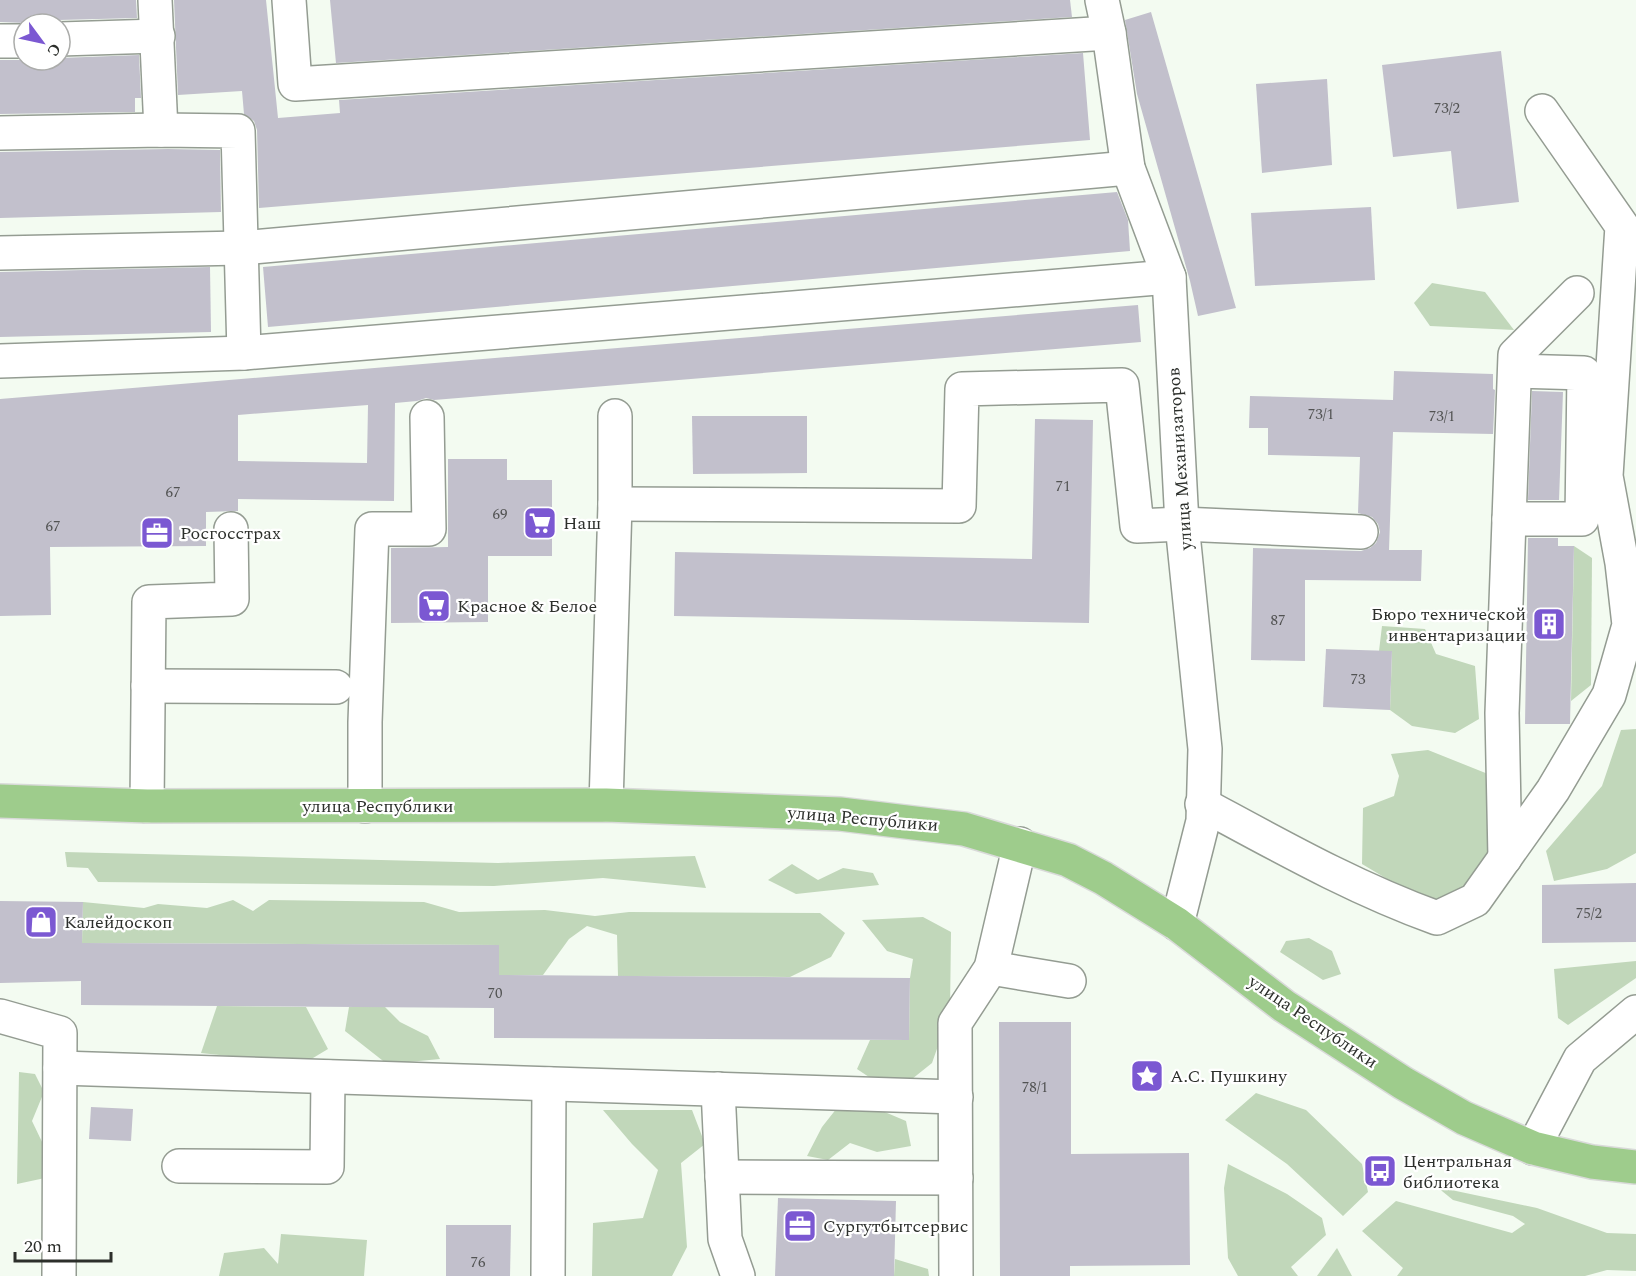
<svg xmlns="http://www.w3.org/2000/svg" width="1636" height="1276" font-family="Spectral,serif">
  <rect width="100%" height="100%" fill="#f3fbf1"/>
  <g fill="#c1d7ba">
    <polygon points="1432,283 1485,292 1514,330 1430,326 1414,303"/>
    <polygon points="1574,546 1592,558 1591,685 1571,701"/>
    <polygon points="1382,626 1425,629 1436,654 1475,666 1479,719 1455,733 1412,726 1390,710 1392,652 1379,651"/>
    <polygon points="1636,729 1636,853 1607,869 1554,881 1546,851 1602,786 1621,730"/>
    <polygon points="1428,750 1488,774 1491,856 1466,892 1434,907 1362,864 1363,808 1394,796 1399,776 1391,754"/>
    <polygon points="65,852 498,863 695,856 706,888 603,878 494,886 98,882 88,868 67,867"/>
    <polygon points="792,864 818,880 843,868 873,873 879,885 796,894 768,880"/>
    <polygon points="233,900 253,911 269,900 424,902 459,912 545,910 595,916 629,912 820,913 845,933 831,957 790,977 618,976 617,935 587,926 569,939 543,975 499,975 499,945 82,943 83,902 144,908 158,904 207,908"/>
    <polygon points="923,917 951,932 950,1012 932,1063 907,1083 878,1083 857,1069 870,1040 909,1040 910,978 913,959 887,951 862,920"/>
    <polygon points="1309,938 1332,951 1341,974 1323,980 1280,952 1286,941"/>
    <polygon points="1636,961 1636,978 1568,1025 1558,1018 1554,969"/>
    <polygon points="217,1006 306,1007 328,1049 303,1064 201,1053"/>
    <polygon points="349,1007 385,1007 400,1022 428,1036 440,1059 387,1064 345,1031"/>
    <polygon points="19,1072 35,1074 44,1092 32,1121 43,1144 45,1178 17,1184"/>
    <polygon points="1256,1093 1306,1110 1362,1164 1368,1192 1343,1216 1287,1164 1225,1120"/>
    <polygon points="837,1108 880,1110 906,1121 911,1146 877,1152 850,1143 828,1160 807,1156 822,1127"/>
    <polygon points="603,1110 692,1110 705,1144 681,1163 687,1247 672,1276 592,1276 593,1223 643,1218 658,1170 632,1144"/>
    <polygon points="1228,1164 1287,1194 1322,1218 1326,1235 1291,1267 1298,1276 1238,1276 1228,1258 1224,1188"/>
    <polygon points="1437,1187 1537,1208 1607,1233 1636,1234 1636,1271 1607,1270 1585,1276 1397,1276 1403,1268 1362,1231 1396,1201 1512,1233 1525,1224 1513,1216 1453,1200"/>
    <polygon points="281,1234 367,1240 364,1276 219,1276 224,1253 264,1248 278,1264"/>
    <polygon points="1337,1248 1352,1276 1317,1276"/>
    <polygon points="895,1259 928,1269 929,1276 894,1276"/>
  </g>
  <g fill="#c2c0cc" fill-rule="evenodd">
    <polygon points="0,0 136,0 137,18 59,20 49,24 0,22"/>
    <polygon points="174,0 266,0 278,118 340,113 339,100 1083,53 1090,140 259,208 257,130 254,121 244,114 242,91 178,95"/>
    <polygon points="330,0 1070,0 1072,17 336,63"/>
    <polygon points="1151,12 1236,308 1198,316 1190,281 1137,94 1125,20"/>
    <polygon points="1501,51 1519,202 1457,209 1451,151 1393,157 1382,65"/>
    <polygon points="139,55 141,98 135,98 135,112 0,114 0,60 60,60 60,58"/>
    <polygon points="1327,79 1332,165 1262,173 1256,84"/>
    <polygon points="168,149 220,150 221,212 0,218 0,152"/>
    <polygon points="1117,192 1128,220 1130,251 268,327 263,267"/>
    <polygon points="1371,207 1375,280 1255,286 1251,213"/>
    <polygon points="210,267 211,332 0,337 0,272"/>
    <path d="M1138 305 1141 342 434 400 426 398 417 401 395 403 394 501 238 499V511L206 512V546L50 547 51 615 0 616V399ZM368 405 367 463 238 461V415Z"/>
    <polygon points="1394,371 1493,374 1493,389 1495,390 1493,434 1393,432 1389,550 1422,550 1421,581 1305,580 1305,661 1251,660 1253,548 1361,551 1370,548 1376,543 1380,532 1378,524 1372,517 1358,513 1360,457 1268,455 1268,428 1249,428 1250,396 1393,400"/>
    <polygon points="1532,391 1563,392 1559,500 1528,500"/>
    <polygon points="692,416 807,416 807,473 693,474"/>
    <polygon points="1035,419 1093,420 1089,623 674,616 675,552 1032,559"/>
    <polygon points="448,459 507,459 507,480 552,480 552,556 488,556 488,622 391,623 391,548 448,547"/>
    <polygon points="1528,538 1558,538 1558,546 1574,546 1570,724 1525,724"/>
    <polygon points="1326,649 1392,651 1390,710 1323,707"/>
    <polygon points="1636,883 1636,942 1542,943 1542,885"/>
    <polygon points="0,901 83,902 82,943 499,945 499,975 910,978 909,1040 494,1038 494,1008 81,1005 81,981 0,983"/>
    <polygon points="999,1022 1071,1022 1071,1154 1189,1153 1190,1265 1070,1266 1070,1276 1000,1276"/>
    <polygon points="91,1107 133,1109 131,1141 89,1139"/>
    <polygon points="778,1198 896,1201 894,1276 775,1276"/>
    <polygon points="446,1225 511,1225 510,1276 446,1276"/>
  </g>
  <g fill="none" stroke-linecap="round" stroke-linejoin="round">
    <g stroke="#949c92" stroke-width="36">
      <g id="minor">
        <polyline points="155,0 161,130"/>
        <polyline points="289,0 295,84 1109,33"/>
        <polyline points="1102,0 1109,33 1128,168 1169,277 1182,524 1205,749 1203,821 1177,924"/>
        <polyline points="60,39 158,36"/>
        <polyline points="0,41 24,41"/>
        <polyline points="0,133 161,130 238,131 244,353"/>
        <polyline points="0,253 241,248 1128,168"/>
        <polyline points="0,361 244,353 1169,277"/>
        <polyline points="615,504 959,506 962,389 1122,385 1137,526 1182,524 1361,532"/>
        <polyline points="1509,519 1582,519 1584,373 1515,371"/>
        <polyline points="148,686 336,687"/>
        <path d="M1202 804C1280 846 1354 888 1437 918L1475 900 1553 790 1609 695 1629 625 1622 563 1606 476 1622 226 1542 111"/>
        <polyline points="606,805 615,504 615,416"/>
        <polyline points="147,806 149,602 232,599 231,529"/>
        <polyline points="365,806 365,722 372,529 429,529 427,417"/>
        <polyline points="1505,858 1502,713 1515,355 1577,293"/>
        <polyline points="991,968 1069,981"/>
        <polyline points="0,1016 60,1033 59,1276"/>
        <polyline points="60,1068 956,1097"/>
        <polyline points="718,1089 725,1239 738,1276"/>
        <polyline points="1533,1148 1580,1059 1636,1012"/>
        <polyline points="179,1166 327,1167 328,1077"/>
        <polyline points="722,1177 956,1178"/>
        <polyline points="548,1276 549,1084"/>
        <polyline points="956,1276 955,1023 991,968 1020,844"/>
      </g>
    </g>
    <g stroke="#d9dad9" stroke-width="36">
      <polyline id="major" points="0,801 147,806 606,805 840,814 964,829 1068,860 1103,878 1177,924 1284,1006 1403,1083 1464,1118 1533,1148 1592,1162 1636,1167"/>
    </g>
    <use href="#minor" stroke="#fff" stroke-width="33"/>
    <use href="#major" stroke="#9ecc8c" stroke-width="33"/>
  </g>
  <defs>
    <g id="supermarket-square" transform="scale(1.725)"><rect x="-9" y="-9" width="18" height="18" rx="4" fill="#7b58d2" stroke="#fff"/><path d="M-6-5.5h2.5l.6 2H6L4.5 2H-2.5L-4.4-4H-6ZM-1.5 3.2a1.3 1.3 0 1 0 .1 0ZM3 3.2a1.3 1.3 0 1 0 .1 0Z" fill="#fff"/></g>
    <g id="office-square" transform="scale(1.725)"><rect x="-9" y="-9" width="18" height="18" rx="4" fill="#7b58d2" stroke="#fff"/><path d="M-6-3h4V-5.5h4V-3h4V5H-6ZM-1-4.5V-3h2v-1.5ZM-6 0V1H6V0Z" fill="#fff"/></g>
    <g id="building-square" transform="scale(1.725)"><rect x="-9" y="-9" width="18" height="18" rx="4" fill="#7b58d2" stroke="#fff"/><path d="M-4-6H4V6H1V3H-1V6H-4ZM-2.5-4.3h1.7v1.8h-1.7ZM.8-4.3h1.7v1.8H.8ZM-2.5-1h1.7V.8h-1.7ZM.8-1h1.7V.8H.8Z" fill="#fff"/></g>
    <g id="shop-square" transform="scale(1.725)"><rect x="-9" y="-9" width="18" height="18" rx="4" fill="#7b58d2" stroke="#fff"/><path d="M-5-2.5h2.3a2.7 3.5 0 0 1 5.4 0H5L5.5 6h-11ZM-1.5-2.5h3a1.5 2.3 0 0 0-3 0Z" fill="#fff"/></g>
    <g id="sight-square" transform="scale(1.725)"><rect x="-9" y="-9" width="18" height="18" rx="4" fill="#7b58d2" stroke="#fff"/><path d="M0-6L1.8-2.2L6-1.7L2.9 1.2L3.7 5.4L0 3.3L-3.7 5.4L-2.9 1.2L-6-1.7L-1.8-2.2Z" fill="#fff"/></g>
    <g id="bus-square" transform="scale(1.725)"><rect x="-9" y="-9" width="18" height="18" rx="4" fill="#7b58d2" stroke="#fff"/><path d="M-5-6H5V4H4V6H2V4H-2V6H-4V4H-5ZM-3.5-4V0h7V-4ZM-3.5 1.2v1.5H-2V1.2ZM2 1.2v1.5H3.5V1.2Z" fill="#fff"/></g>
  </defs>
  <g fill-rule="evenodd">
    <use href="#supermarket-square" x="540" y="523"/>
    <use href="#office-square" x="157" y="533"/>
    <use href="#supermarket-square" x="434" y="606"/>
    <use href="#building-square" x="1549" y="624"/>
    <use href="#shop-square" x="41" y="922"/>
    <use href="#sight-square" x="1147" y="1076"/>
    <use href="#bus-square" x="1380" y="1171"/>
    <use href="#office-square" x="800" y="1226"/>
  </g>
  <g text-anchor="middle" dominant-baseline="central" stroke-width="4.5" stroke-linejoin="round" paint-order="stroke">
    <g font-size="15" fill="#525353">
      <text x="1447" y="108">73/2</text>
      <text x="1321" y="414">73/1</text>
      <text x="1442" y="416">73/1</text>
      <text x="1063" y="486">71</text>
      <text x="173" y="492">67</text>
      <text x="500" y="514">69</text>
      <text x="53" y="526">67</text>
      <text x="1278" y="620">87</text>
      <text x="1358" y="679">73</text>
      <text x="1589" y="913">75/2</text>
      <text x="495" y="993">70</text>
      <text x="1035" y="1087">78/1</text>
      <text x="478" y="1262">76</text>
    </g>
    <g font-size="18" fill="#2c2f2b" stroke="#fff">
      <text transform="translate(1180 459) rotate(-94)">улица Механизаторов</text>
      <text x="378" y="806">улица Республики</text>
      <text transform="translate(863 819) rotate(5)">улица Республики</text>
      <text transform="translate(1313 1022) rotate(34)">улица Республики</text>
    </g>
    <g font-size="18" fill="#2c2f2b" stroke="#fff" text-anchor="start">
      <text x="563" y="523">Наш</text>
      <text x="180" y="533">Росгосстрах</text>
      <text x="457" y="606">Красное &amp; Белое</text>
      <text x="1526" y="614" text-anchor="end">Бюро технической<tspan x="1526" dy="21">инвентаризации</tspan></text>
      <text x="64" y="922">Калейдоскоп</text>
      <text x="1170" y="1076">А.С. Пушкину</text>
      <text x="1403" y="1161">Центральная<tspan x="1403" dy="21">библиотека</tspan></text>
      <text x="823" y="1226">Сургутбытсервис</text>
    </g>
  </g>
  <g transform="translate(42 42) rotate(123)"><circle r="28" fill="#ffffff" stroke="#abacaa" stroke-width="1.5"/>
  <path d="M0-4.5L10 22L0 15L-10 22Z" fill="#7b58d2"/>
  <text y="-9" font-size="16" font-weight="bold" text-anchor="middle" fill="#2c2f2b">С</text>
  </g>
  <path d="M15 1252v9h96v-9" fill="none" stroke="#2c2f2b" stroke-width="3"/>
  <text x="24" y="1252" font-size="18" fill="#2c2f2b" stroke="#ffffff" stroke-width="4.5" paint-order="stroke">20 m</text>
</svg>
